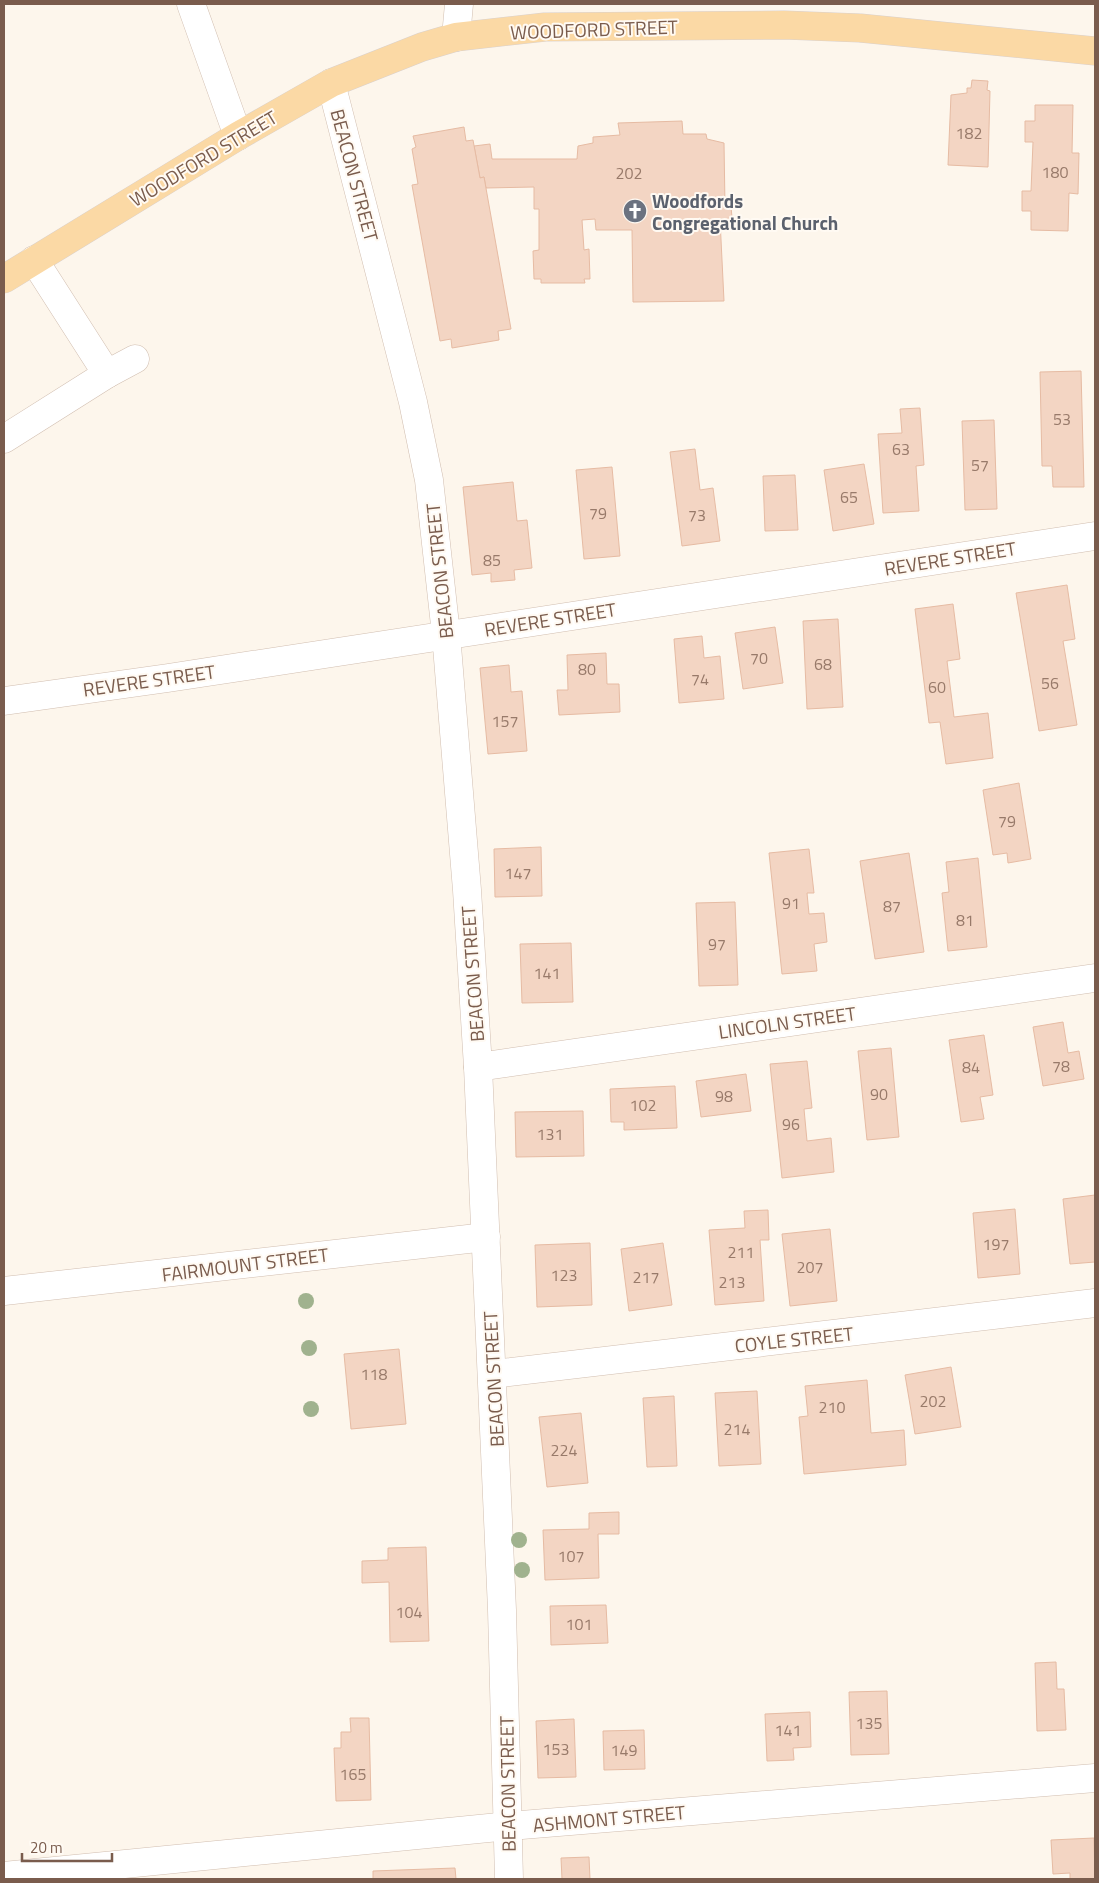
<svg xmlns="http://www.w3.org/2000/svg" width="1099" height="1883" font-family="'Titillium Web',sans-serif">
  <rect width="100%" height="100%" fill="#fdf6ec"/>
  <g fill="#f3d5c3" stroke="#e6bba3">
    <polygon points="972,80 988,81 987,90 990,91 988,167 948,165 951,95 967,93 967,88 971,88"/>
    <polygon points="1035,105 1073,105 1072,153 1079,153 1078,194 1069,193 1068,231 1031,230 1031,211 1022,211 1022,191 1031,191 1033,142 1025,142 1025,121 1035,121"/>
    <polygon points="682,121 683,134 706,134 707,139 724,143 725,207 731,206 732,218 720,219 724,301 633,302 632,230 596,230 595,219 582,220 584,250 589,249 590,279 584,279 585,283 541,283 541,279 534,279 533,251 539,250 539,209 534,209 534,187 486,188 484,177 480,178 474,146 490,144 492,159 577,159 578,146 593,143 593,137 620,135 618,123"/>
    <polygon points="464,127 466,141 473,140 480,178 484,177 511,329 498,331 499,340 452,348 451,339 440,341 412,185 418,184 412,149 416,147 413,136"/>
    <polygon points="1081,371 1084,487 1053,487 1052,466 1042,466 1040,372"/>
    <polygon points="920,408 924,465 916,466 919,511 883,513 878,434 902,433 900,409"/>
    <polygon points="994,420 997,509 965,510 962,421"/>
    <polygon points="695,449 700,490 713,488 720,541 682,546 670,452"/>
    <polygon points="864,464 874,524 833,531 824,470"/>
    <polygon points="612,467 620,556 584,559 576,470"/>
    <polygon points="795,475 798,530 765,531 763,476"/>
    <polygon points="513,482 517,521 527,520 532,568 514,570 515,580 491,582 491,573 472,575 463,487"/>
    <polygon points="1067,585 1075,639 1063,641 1077,725 1039,731 1016,593"/>
    <polygon points="953,604 960,659 947,661 954,717 988,713 993,758 946,764 940,722 929,723 915,609"/>
    <polygon points="838,619 843,707 807,709 803,621"/>
    <polygon points="775,627 783,683 743,689 735,633"/>
    <polygon points="702,636 704,658 720,656 724,699 679,703 674,639"/>
    <polygon points="606,653 607,684 619,684 620,712 559,715 557,690 568,690 567,655"/>
    <polygon points="509,665 511,692 522,691 527,751 488,754 480,668"/>
    <polygon points="1019,783 1031,859 1008,863 1007,853 993,855 983,790"/>
    <polygon points="541,847 542,896 495,897 494,849"/>
    <polygon points="809,849 814,893 807,893 809,914 824,913 827,942 814,944 817,971 782,974 769,853"/>
    <polygon points="909,853 924,952 875,959 860,861"/>
    <polygon points="978,858 987,947 948,951 942,893 949,892 946,862"/>
    <polygon points="735,902 738,985 699,986 696,903"/>
    <polygon points="571,943 573,1002 522,1003 520,944"/>
    <polygon points="1063,1022 1068,1053 1079,1051 1084,1079 1043,1086 1033,1027"/>
    <polygon points="984,1035 993,1095 980,1097 984,1119 961,1122 949,1040"/>
    <polygon points="891,1048 899,1137 867,1140 858,1051"/>
    <polygon points="807,1061 812,1108 804,1109 807,1141 831,1138 834,1172 782,1178 770,1064"/>
    <polygon points="746,1074 751,1111 701,1117 696,1081"/>
    <polygon points="675,1086 677,1128 624,1130 624,1122 611,1122 610,1089"/>
    <polygon points="583,1111 584,1156 516,1157 515,1112"/>
    <polygon points="1095,1195 1095,1262 1070,1264 1063,1199"/>
    <polygon points="1015,1209 1020,1274 978,1278 973,1213"/>
    <polygon points="768,1210 769,1240 760,1240 764,1301 715,1305 709,1230 745,1228 744,1211"/>
    <polygon points="830,1229 837,1301 790,1306 782,1234"/>
    <polygon points="590,1243 592,1305 537,1307 535,1245"/>
    <polygon points="663,1243 672,1305 629,1311 621,1249"/>
    <polygon points="399,1349 406,1424 351,1429 344,1354"/>
    <polygon points="951,1367 961,1427 915,1434 905,1375"/>
    <polygon points="867,1380 871,1433 904,1430 906,1465 804,1474 799,1417 808,1416 805,1386"/>
    <polygon points="757,1391 761,1464 719,1466 715,1393"/>
    <polygon points="674,1396 677,1466 647,1467 643,1398"/>
    <polygon points="581,1413 588,1483 547,1487 539,1417"/>
    <polygon points="619,1512 619,1534 598,1534 599,1578 545,1580 543,1530 589,1529 589,1513"/>
    <polygon points="426,1547 429,1641 390,1642 389,1582 362,1583 362,1561 388,1560 388,1548"/>
    <polygon points="606,1605 608,1643 551,1645 550,1606"/>
    <polygon points="1056,1662 1057,1689 1064,1689 1066,1730 1037,1731 1035,1663"/>
    <polygon points="887,1691 889,1754 851,1755 849,1692"/>
    <polygon points="810,1712 811,1747 793,1748 794,1760 767,1761 765,1714"/>
    <polygon points="350,1718 369,1718 371,1800 336,1801 334,1748 341,1748 341,1732 351,1732"/>
    <polygon points="574,1719 576,1777 538,1778 536,1721"/>
    <polygon points="644,1730 645,1769 604,1770 603,1731"/>
    <polygon points="1094,1838 1095,1879 1070,1879 1070,1873 1053,1874 1051,1840"/>
    <polygon points="589,1857 590,1879 562,1879 561,1858"/>
    <polygon points="455,1868 456,1879 373,1879 373,1871"/>
  </g>
  <g fill="none" stroke-linecap="round" stroke-linejoin="round">
    <g stroke="#d1beb0" stroke-width="29">
      <g id="minor">
        <polyline points="191,4 238,136"/>
        <polyline points="456,37 459,4"/>
        <polyline points="331,83 413,402 429,480 446,634 467,890 478,1067 502,1610 509,1879"/>
        <polyline points="107,374 135,359"/>
        <polyline points="4,439 107,374 34,260"/>
        <polyline points="4,701 168,678 1095,536"/>
        <polyline points="478,1067 1095,978"/>
        <polyline points="4,1291 486,1237"/>
        <polyline points="493,1374 1095,1303"/>
        <polyline points="4,1876 509,1826 1095,1778"/>
      </g>
    </g>
    <g stroke="#dad1cd" stroke-width="29">
      <polyline id="major" points="4,279 238,136 331,83 422,47 456,37 545,27 784,25 860,28 1095,51"/>
    </g>
    <use href="#minor" stroke="#fff" stroke-width="28"/>
    <use href="#major" stroke="#fbd9a5" stroke-width="28"/>
  </g>
  <g fill="#a0b28e">
    <circle cx="306" cy="1301" r="8"/>
    <circle cx="309" cy="1348" r="8"/>
    <circle cx="311" cy="1409" r="8"/>
    <circle cx="519" cy="1540" r="8"/>
    <circle cx="522" cy="1570" r="8"/>
  </g>
  <defs>
    <g id="church-disc" transform="scale(1.25)"><circle r="9.5" fill="#6b7280" stroke="#fffaf3"/><path d="M-1.2-6h2.4v3.5h3.3v2.4h-3.3V6h-2.4V-.1h-3.3v-2.4h3.3Z" fill="#fff"/></g>
  </defs>
  <g fill-rule="evenodd">
    <use href="#church-disc" x="635" y="211"/>
  </g>
  <g text-anchor="middle" dominant-baseline="central" stroke-width="4" stroke-linejoin="round" paint-order="stroke">
    <g font-size="16" fill="#987a6a">
      <text x="969" y="133">182</text>
      <text x="1055" y="172">180</text>
      <text x="629" y="173">202</text>
      <text x="1062" y="419">53</text>
      <text x="901" y="449">63</text>
      <text x="980" y="465">57</text>
      <text x="849" y="497">65</text>
      <text x="598" y="513">79</text>
      <text x="697" y="515">73</text>
      <text x="492" y="560">85</text>
      <text x="759" y="658">70</text>
      <text x="823" y="664">68</text>
      <text x="587" y="669">80</text>
      <text x="700" y="679">74</text>
      <text x="1050" y="683">56</text>
      <text x="937" y="687">60</text>
      <text x="505" y="721">157</text>
      <text x="1007" y="821">79</text>
      <text x="518" y="873">147</text>
      <text x="791" y="903">91</text>
      <text x="892" y="906">87</text>
      <text x="965" y="920">81</text>
      <text x="717" y="944">97</text>
      <text x="547" y="973">141</text>
      <text x="1061" y="1066">78</text>
      <text x="971" y="1067">84</text>
      <text x="879" y="1094">90</text>
      <text x="724" y="1096">98</text>
      <text x="643" y="1105">102</text>
      <text x="791" y="1124">96</text>
      <text x="550" y="1134">131</text>
      <text x="996" y="1244">197</text>
      <text x="741" y="1252">211</text>
      <text x="810" y="1267">207</text>
      <text x="564" y="1275">123</text>
      <text x="646" y="1277">217</text>
      <text x="732" y="1282">213</text>
      <text x="374" y="1374">118</text>
      <text x="933" y="1401">202</text>
      <text x="832" y="1407">210</text>
      <text x="737" y="1429">214</text>
      <text x="564" y="1450">224</text>
      <text x="571" y="1556">107</text>
      <text x="409" y="1612">104</text>
      <text x="579" y="1624">101</text>
      <text x="869" y="1723">135</text>
      <text x="788" y="1730">141</text>
      <text x="556" y="1749">153</text>
      <text x="624" y="1750">149</text>
      <text x="353" y="1774">165</text>
    </g>
    <g font-size="19" fill="#7a5c4d" stroke="#fffaf3">
      <text transform="translate(594 29) rotate(-2)">WOODFORD STREET</text>
      <text transform="translate(203 158) rotate(-31)">WOODFORD STREET</text>
      <text transform="translate(355 175) rotate(75)">BEACON STREET</text>
      <text transform="translate(950 558) rotate(-9)">REVERE STREET</text>
      <text transform="translate(439 571) rotate(-96)">BEACON STREET</text>
      <text transform="translate(550 619) rotate(-9)">REVERE STREET</text>
      <text transform="translate(149 680) rotate(-8)">REVERE STREET</text>
      <text transform="translate(472 974) rotate(-94)">BEACON STREET</text>
      <text transform="translate(787 1022) rotate(-8)">LINCOLN STREET</text>
      <text transform="translate(245 1264) rotate(-7)">FAIRMOUNT STREET</text>
      <text transform="translate(794 1339) rotate(-6)">COYLE STREET</text>
      <text transform="translate(493 1379) rotate(-93)">BEACON STREET</text>
      <text transform="translate(507 1784) rotate(-91)">BEACON STREET</text>
      <text transform="translate(609 1818) rotate(-5)">ASHMONT STREET</text>
    </g>
    <g font-size="19" font-weight="bold" fill="#5b616d" stroke="#fffaf3" text-anchor="start">
      <text x="652" y="200">Woodfords<tspan x="652" dy="22">Congregational Church</tspan></text>
    </g>
  </g>
  <rect width="1099" height="1883" fill="none" stroke="#7a5c4d" stroke-width="10"/>
  <path d="M22 1853v8h90v-8" fill="none" stroke="#7a5c4d" stroke-width="2.5"/>
  <text x="30" y="1853" font-size="15" fill="#7a5c4d" stroke="#fffaf3" stroke-width="4" paint-order="stroke">20 m</text>
</svg>
